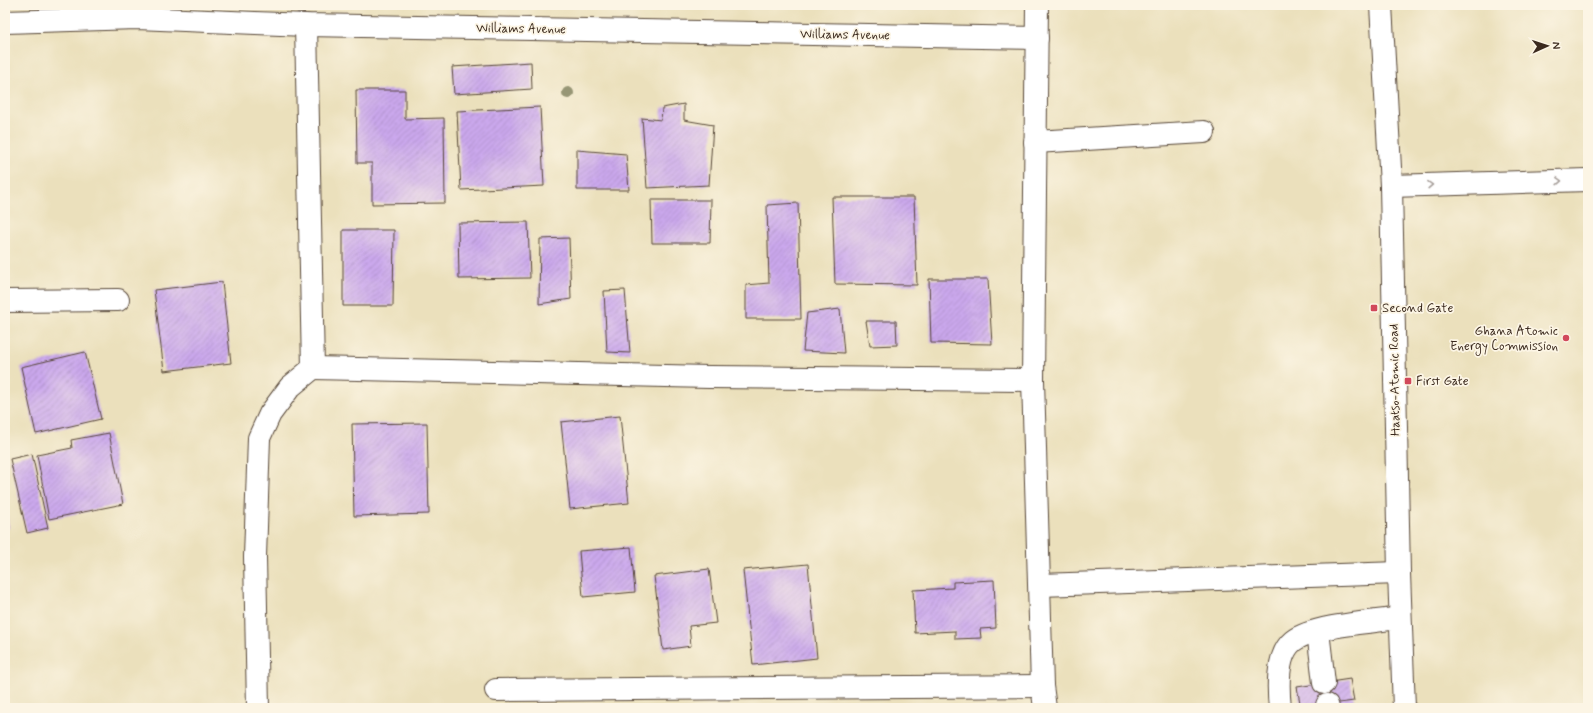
<svg xmlns="http://www.w3.org/2000/svg" width="1593" height="713" font-family="Mynerve,sans-serif">
  <defs>
    <pattern id="building-hatch" width="6" height="6" patternUnits="userSpaceOnUse"><rect width="6" height="6" fill="#cba8ed"/><path d="M-1 1l2-2M0 6l6-6M5 7l2-2" fill="none" stroke="#a689bf"/></pattern>
  </defs>
  <rect width="100%" height="100%" fill="#fcf5e5"/>
  <filter id="ink" filterUnits="userSpaceOnUse"><feTurbulence type="fractalNoise" baseFrequency=".025" numOctaves="2"/><feDisplacementMap in="SourceGraphic" scale="8" xChannelSelector="R" yChannelSelector="G"/><feConvolveMatrix kernelMatrix="1 2 1 2 8 2 1 2 1" color-interpolation-filters="sRGB"/></filter>
  <filter id="wash" filterUnits="userSpaceOnUse"><feTurbulence type="fractalNoise" baseFrequency=".012" numOctaves="4" result="noise"/><feDisplacementMap in="SourceGraphic" scale="16" xChannelSelector="R" yChannelSelector="G"/><feGaussianBlur stdDeviation="0.9" result="paint"/><feColorMatrix in="noise" values="0 0 0 0 0 0 0 0 0 0 0 0 0 0 0 0 0 1.4 0 .05"/><feComposite in="paint" operator="in"/></filter>
  <g filter="url(#wash)">
    <rect width="100%" height="100%" fill="#ebe0bc"/>
    <g id="blocks">
      <g fill="url(#building-hatch)">
        <polygon points="531,62 532,89 454,94 452,67"/>
        <polygon points="356,90 405,90 405,119 444,118 445,203 372,204 372,163 357,163"/>
        <polygon points="684,104 684,120 713,125 709,185 647,188 642,118 661,120 662,108"/>
        <polygon points="540,107 544,186 461,190 457,111"/>
        <polygon points="577,150 626,154 629,190 577,190"/>
        <polygon points="832,197 914,197 917,285 835,284"/>
        <polygon points="651,200 711,200 710,243 652,243"/>
        <polygon points="798,203 801,319 746,319 746,285 769,283 767,205"/>
        <polygon points="528,222 530,278 459,279 458,223"/>
        <polygon points="343,230 394,230 393,306 343,306"/>
        <polygon points="569,238 571,299 539,304 540,239"/>
        <polygon points="929,279 988,279 992,344 931,343"/>
        <polygon points="222,282 231,363 164,371 154,290"/>
        <polygon points="625,290 630,353 607,352 604,291"/>
        <polygon points="840,309 844,353 803,351 807,313"/>
        <polygon points="866,321 896,321 897,345 870,346"/>
        <polygon points="85,352 101,419 36,434 21,367"/>
        <polygon points="620,416 629,503 570,509 561,422"/>
        <polygon points="427,423 429,514 354,516 352,424"/>
        <polygon points="109,433 123,504 49,519 37,455 72,448 71,440"/>
        <polygon points="32,454 48,528 27,533 10,459"/>
        <polygon points="5,503 9,528 5,529"/>
        <polygon points="631,547 635,592 583,597 579,551"/>
        <polygon points="808,564 817,658 753,665 743,570"/>
        <polygon points="709,569 716,623 689,626 691,646 663,650 654,576"/>
        <polygon points="994,580 996,628 980,629 981,638 955,639 955,631 915,633 913,590 953,588 953,582"/>
        <polygon points="1350,679 1354,701 1301,708 1297,687"/>
      </g>
    </g>
  </g>
  <g filter="url(#ink)">
    <use href="#blocks" fill-opacity="0" stroke="#554536" stroke-width="1"/>
    <g fill="none" stroke-linecap="round" stroke-linejoin="round">
      <g stroke="#554536" stroke-width="24">
        <g id="minor">
          <polyline points="1037,5 1033,380 1042,686 1045,708"/>
          <polyline points="5,22 137,18 306,25 1037,38"/>
          <polyline points="1035,142 1204,132"/>
          <polyline points="1391,186 1588,180"/>
          <polyline points="5,301 118,300"/>
          <polyline points="313,368 709,377 1033,380"/>
          <polyline points="1040,585 1399,573"/>
          <polyline points="1318,631 1324,683"/>
          <polyline points="496,690 1042,686"/>
          <polyline points="1327,705 1328,708"/>
          <polyline points="258,708 255,557 259,438 270,414 290,387 313,368 306,25"/>
          <path d="M1280 708C1278 689 1276 655 1293 641 1314 625 1374 622 1400 618"/>
        </g>
      </g>
      <g stroke="#554536" stroke-width="24">
        <polyline id="major" points="1381,5 1391,186 1399,573 1404,708"/>
      </g>
      <use href="#minor" stroke="#fff" stroke-width="22"/>
      <use href="#major" stroke="#fff" stroke-width="22"/>
    </g>
    <circle fill="#979675" cx="568" cy="93" r="6"/>
    <defs><path id="oneway-chevron" d="M-2-3.5L2.5 0L-2 3.5" fill="none" stroke-width="1.6" stroke-linecap="round" stroke-linejoin="round"/></defs>
    <g stroke="#a79f9a">
      <use href="#oneway-chevron" transform="translate(1559 181) rotate(-2)"/>
      <use href="#oneway-chevron" transform="translate(1430 185) rotate(-2)"/>
    </g>
  </g>
  <g fill="#d1495b" stroke="#fcf5e5" stroke-width="1.5">
    <rect x="1370" y="304" width="8" height="8" rx="2"/>
    <circle cx="1566" cy="338" r="4"/>
    <rect x="1404" y="377" width="8" height="8" rx="2"/>
  </g>
  <g text-anchor="middle" dominant-baseline="central" stroke-width="3.5" stroke-linejoin="round" paint-order="stroke">
    <g font-size="13" fill="#3b2a1e" stroke="#fcf5e5">
      <text transform="translate(521 29) rotate(1)">Williams Avenue</text>
      <text transform="translate(845 35) rotate(1)">Williams Avenue</text>
      <text transform="translate(1395 380) rotate(-91)">Haatso-Atomic Road</text>
    </g>
    <g font-size="13" fill="#3b2a1e" stroke="#fcf5e5" text-anchor="start">
      <text x="1382" y="308">Second Gate</text>
      <text x="1558" y="331" text-anchor="end">Ghana Atomic<tspan x="1558" dy="15">Energy Commission</tspan></text>
      <text x="1416" y="381">First Gate</text>
    </g>
  </g>
  <rect width="1593" height="713" fill="none" stroke="#fcf5e5" stroke-width="20"/>
  <g transform="translate(1547 46) rotate(87)" stroke="#fcf5e5" stroke-width="3" paint-order="stroke">
  <path d="M0-3L7 15L0 10L-7 15Z" fill="#3b2a1e"/>
  <text y="-6" font-size="11" font-weight="bold" text-anchor="middle" fill="#3b2a1e">N</text>
  </g>
</svg>
